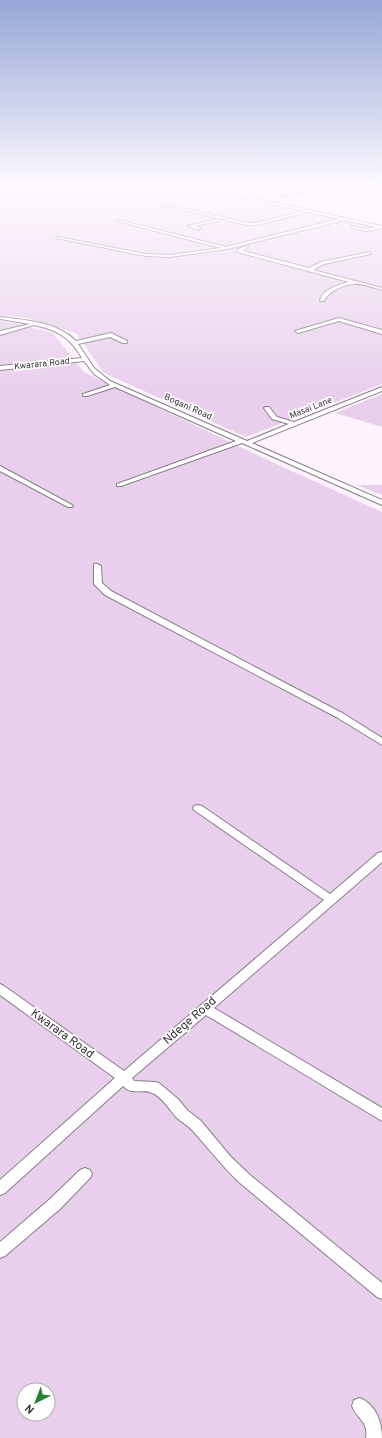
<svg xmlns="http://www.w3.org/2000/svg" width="382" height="1438" font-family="Overpass,sans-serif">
  <rect width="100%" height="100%" fill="#fdf2fe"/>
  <g fill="#e8d0ec" fill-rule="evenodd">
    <polygon points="0,188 210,188 382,226 382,384 246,437 104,373 76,333 27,318 0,315"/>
    <path d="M0 321 18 324 53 333 84 372 274 463 382 512V1438H0ZM24 1390H48V1414H24Z"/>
    <polygon points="382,394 382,427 335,413"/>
    <polygon points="356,485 382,485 382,495"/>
  </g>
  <polygon fill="#b694bc" points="303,188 328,188 291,199 276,196"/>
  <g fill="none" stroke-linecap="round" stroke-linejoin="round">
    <g stroke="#877e88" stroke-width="2">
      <g id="street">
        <polygon points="200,188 209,188 382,226 382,228 367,231 352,228 351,226 367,229 376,227 345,220 227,249 170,257 146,256 56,238 58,237 146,254 170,255 221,248 117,221 119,220 226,247 339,219 308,212 257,225 247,225 162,205 164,204 247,223 257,223 304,211"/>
        <polygon points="218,219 219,221 195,226 200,228 199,230 188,226"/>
        <path d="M245 246 248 247 243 251 309 268 321 262 370 252V254L324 264 313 270 382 288V290C374 288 362 283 354 284 342 285 329 291 324 301H320C322 289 339 285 349 282L237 252V250Z"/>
        <path d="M0 317C26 320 57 322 76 341L111 333 127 341V343H123L110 337 78 344 94 368 110 381 247 441 289 424 272 419 264 408 265 407H269L277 417 294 422 382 387V391L252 443 382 500V505L242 443 121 486H117V484L236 441 115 387 87 396H83V394L110 385 94 374 84 361 0 370V366L82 358C70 337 57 330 34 325L0 335V331L30 324 0 319Z"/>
        <polygon points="339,318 382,330 382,334 339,321 298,333 295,331"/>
        <polygon points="0,466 72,505 73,506 72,507 68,507 0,471"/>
        <polygon points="94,564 97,564 101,566 102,583 111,591 344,714 382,738 382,745 338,718 105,595 94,584"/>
        <path d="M198 805 202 806 330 894 378 853 382 852V862L214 1008 382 1108V1121L206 1015 132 1078 134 1081 155 1082 159 1083 178 1099 187 1110 201 1121 231 1157 250 1175 382 1283V1299L377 1297 240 1183C223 1167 209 1149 193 1131 188 1125 181 1122 176 1117 170 1110 161 1096 152 1093 143 1088 132 1096 123 1086L5 1193 0 1195V1180L115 1078 0 995V984L4 986 124 1071 324 900 194 810 193 808 194 806Z"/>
        <polygon points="85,1168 90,1170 92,1174 90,1178 60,1209 5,1256 0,1258 0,1242 50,1199 80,1170"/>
        <path d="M360 1398C376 1405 382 1422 382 1438H366C369 1422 357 1419 352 1406L354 1400Z"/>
      </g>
    </g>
    <use href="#street" fill="#fff" fill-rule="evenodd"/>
  </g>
  <linearGradient id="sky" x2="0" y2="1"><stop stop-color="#94a7d6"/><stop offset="0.48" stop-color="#fef9ff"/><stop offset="1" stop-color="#fef9ff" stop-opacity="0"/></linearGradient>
  <rect width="382" height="390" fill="url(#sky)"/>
  <g text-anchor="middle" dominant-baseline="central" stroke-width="3.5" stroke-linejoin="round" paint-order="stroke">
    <g font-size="9" fill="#383439" stroke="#fff">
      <text transform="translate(42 364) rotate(-6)">Kwarara Road</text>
      <text transform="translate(188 407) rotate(24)">Bogani Road</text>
      <text transform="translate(311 408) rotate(-22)">Masai Lane</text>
    </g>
    <g font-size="12" fill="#383439" stroke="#fff">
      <text transform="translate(190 1021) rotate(-41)">Ndege Road</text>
      <text transform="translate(62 1034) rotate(36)">Kwarara Road</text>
    </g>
  </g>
  <g transform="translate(36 1402) rotate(222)"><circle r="19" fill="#ffffff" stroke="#afaeb0"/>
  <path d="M0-3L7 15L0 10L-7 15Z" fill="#268232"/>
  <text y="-6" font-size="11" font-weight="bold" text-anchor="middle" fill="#383439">N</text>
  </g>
</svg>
